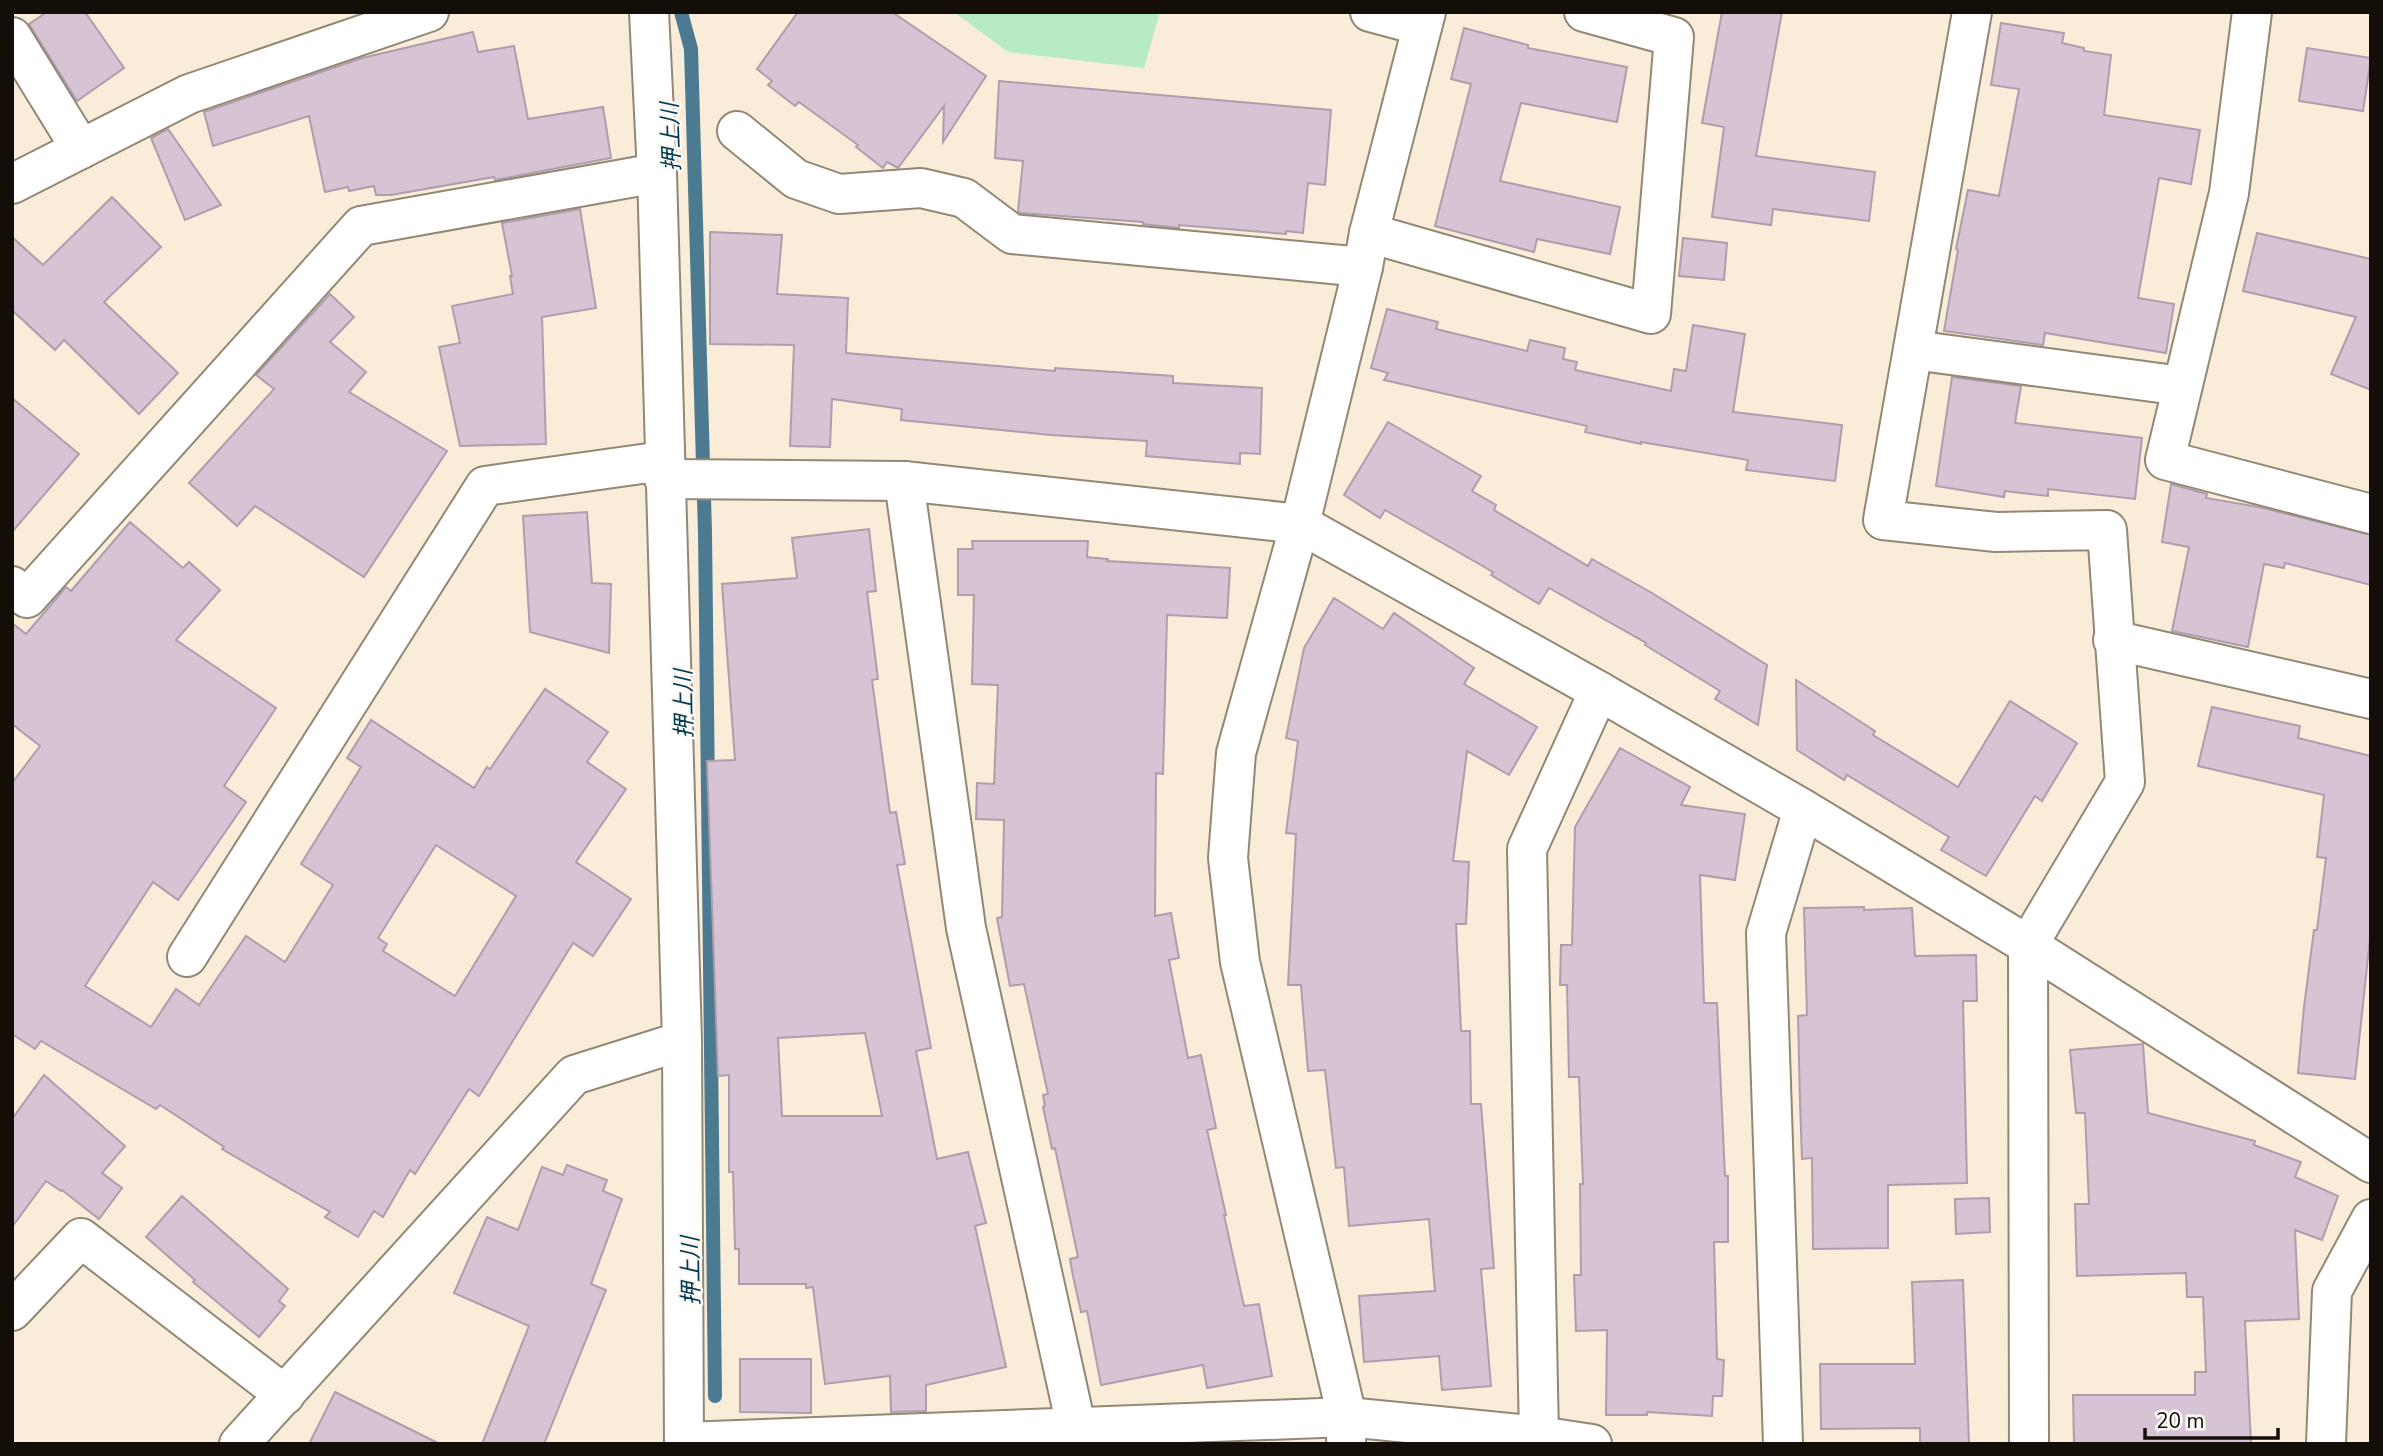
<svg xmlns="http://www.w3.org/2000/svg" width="2383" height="1456" font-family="'Nunito Sans','Noto Sans JP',sans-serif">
  <rect width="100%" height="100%" fill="#f9ecd8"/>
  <polygon fill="#b7ebc1" points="954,12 1160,12 1144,68 1008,52"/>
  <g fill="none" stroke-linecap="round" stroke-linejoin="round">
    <polyline stroke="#4c7a90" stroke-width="14" points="681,12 691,49 705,533 715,1396"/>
  </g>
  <g fill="#d6c4d4" stroke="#ae9dac" stroke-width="2" fill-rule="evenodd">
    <polygon points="47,12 85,12 124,68 77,101 29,24"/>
    <polygon points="798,12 892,12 986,76 943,142 944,106 898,168 887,162 883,168 856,147 858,145 799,102 795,106 768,85 772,81 757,69"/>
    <polygon points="1722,12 1782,12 1756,156 1875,172 1869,221 1773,209 1771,225 1712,217 1724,127 1702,123"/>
    <polygon points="2001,23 2064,33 2062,43 2084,48 2084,51 2111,55 2104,115 2200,130 2191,184 2159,178 2138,298 2174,304 2166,353 2045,333 2043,345 1944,331 1958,250 1956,249 1968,190 1999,196 2019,89 1991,85"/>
    <polygon points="1464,28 1528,45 1528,48 1627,67 1617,122 1521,103 1500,181 1620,207 1610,254 1537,239 1534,252 1435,226 1471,84 1451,79"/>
    <polygon points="473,32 478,52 514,46 528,119 603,107 611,158 495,180 494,177 391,195 376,195 374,186 349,191 348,187 325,192 309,116 213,146 204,112 362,58"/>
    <polygon points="2307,48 2371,58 2363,111 2299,101"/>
    <polygon points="999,81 1331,110 1325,185 1308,183 1303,233 1286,231 1286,234 1179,225 1179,228 1143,224 1143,222 1020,213 1018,211 1023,161 995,158"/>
    <polygon points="168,129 221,205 185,220 151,138"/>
    <polygon points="112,197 161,247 104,302 178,373 139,414 64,340 55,350 12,310 12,237 43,265"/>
    <polygon points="580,209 596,308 542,317 546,444 460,446 439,347 460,343 452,306 513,294 510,276 512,276 502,223"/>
    <polygon points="710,232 782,235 777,294 848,298 846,353 1055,371 1055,368 1173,376 1173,383 1262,388 1260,454 1240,453 1240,464 1146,456 1147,441 1051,435 901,420 902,409 832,399 830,447 790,446 794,345 710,344"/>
    <polygon points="2257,233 2371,259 2371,390 2331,374 2356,317 2243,291"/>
    <polygon points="1683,238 1727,243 1724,280 1679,276"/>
    <polygon points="330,294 354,317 330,342 366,372 349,392 447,451 364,577 255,506 237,526 189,483 274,389 256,375"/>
    <polygon points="1387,309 1438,322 1436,329 1527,351 1530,340 1565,348 1563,359 1577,362 1575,370 1671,391 1674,369 1686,371 1693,325 1745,334 1733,412 1842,425 1835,481 1746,470 1748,460 1641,442 1641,444 1585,432 1587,426 1384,380 1388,373 1371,368"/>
    <polygon points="1952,377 2021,386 2015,423 2142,438 2135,499 2048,489 2048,496 2005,491 2004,497 1936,486"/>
    <polygon points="12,398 79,454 12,532"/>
    <polygon points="1388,422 1481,476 1472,491 1496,505 1494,510 1588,566 1592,559 1652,593 1767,665 1758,725 1715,699 1720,691 1645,645 1646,643 1549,588 1539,604 1491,575 1493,572 1385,510 1380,518 1344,495"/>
    <polygon points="2171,484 2207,494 2206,498 2259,507 2371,535 2371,585 2285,563 2284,568 2264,564 2248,647 2172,631 2189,547 2162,542"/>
    <polygon points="587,512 592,583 611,584 609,653 530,632 523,516"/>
    <path d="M130 522 183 568 189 562 220 590 176 640 276 708 224 786 246 802 178 900 153 882 85 986 151 1027 176 989 199 1005 246 936 285 962 333 885 301 864 361 767 347 758 371 720 474 788 487 767 490 769 545 689 608 732 587 762 626 789 576 862 631 899 593 956 573 943 479 1096 469 1089 415 1174 410 1170 383 1217 374 1211 358 1237 325 1217 330 1212 222 1149 224 1147 160 1105 156 1109 41 1041 35 1049 12 1034V783L40 746 12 724V623L26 634 66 587 71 591ZM436 845 516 896 455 996 383 951 387 944 378 938Z"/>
    <path d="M869 529 876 591 867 592 878 679 872 680 890 813 896 812 905 864 897 865 931 1048 916 1051 937 1159 968 1152 986 1223 975 1226 1006 1367 926 1385V1411L891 1412 890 1376 825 1384 813 1287 806 1288V1284H739V1249H735L733 1172H729V1075L718 1076 707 761 735 760 722 584 797 578 792 538ZM865 1033 882 1116H782L778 1038Z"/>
    <polygon points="972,541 1088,541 1087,557 1108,559 1107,561 1230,568 1227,618 1167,615 1163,774 1156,773 1155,916 1171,913 1179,958 1169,960 1188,1058 1201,1055 1216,1128 1207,1130 1226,1215 1224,1215 1244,1306 1259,1304 1272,1376 1207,1388 1203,1365 1101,1385 1087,1311 1081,1312 1073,1276 1070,1259 1078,1257 1055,1148 1052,1149 1043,1107 1045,1106 1043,1095 1048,1094 1024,984 1010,986 997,918 1002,917 1004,820 976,819 977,783 994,784 998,685 972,684 974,595 958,595 958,549 973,549"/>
    <polygon points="1334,598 1383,629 1394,613 1474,668 1464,684 1537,727 1509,775 1467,751 1453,861 1469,862 1466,924 1456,924 1461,1031 1470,1031 1471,1104 1481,1104 1494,1268 1481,1269 1491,1386 1442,1390 1439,1356 1364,1362 1359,1296 1435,1291 1429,1219 1349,1226 1344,1167 1336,1168 1325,1070 1308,1071 1301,985 1288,985 1296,834 1286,833 1298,741 1286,738 1304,648"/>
    <polygon points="1796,680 1875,731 1873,735 1958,787 2010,701 2077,743 2042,801 2035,796 1986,876 1941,850 1949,837 1847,775 1844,780 1797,750"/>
    <polygon points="2212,707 2300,726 2298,738 2371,756 2371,929 2355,1079 2298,1073 2304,1007 2314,930 2317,930 2326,858 2317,857 2324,795 2198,766"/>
    <polygon points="1620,748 1690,787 1681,805 1745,814 1735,880 1700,875 1704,1003 1717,1003 1725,1176 1728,1176 1728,1242 1714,1242 1717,1359 1724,1360 1722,1396 1713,1396 1712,1416 1647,1412 1647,1415 1606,1415 1607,1330 1576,1331 1574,1275 1581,1275 1580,1184 1583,1184 1579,1077 1569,1077 1567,985 1560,985 1561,945 1572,945 1575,827"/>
    <polygon points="1864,907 1864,910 1912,908 1915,956 1976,955 1977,1001 1963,1001 1967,1183 1888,1185 1888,1248 1813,1249 1812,1158 1802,1159 1800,1102 1798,1016 1807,1015 1804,908"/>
    <polygon points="2143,1044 2148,1113 2255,1141 2254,1145 2301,1162 2295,1177 2338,1196 2322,1240 2295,1230 2299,1319 2245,1321 2251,1444 2074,1444 2073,1395 2195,1395 2195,1372 2206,1372 2203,1297 2187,1297 2186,1273 2077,1276 2075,1204 2089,1204 2085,1113 2076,1113 2070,1050"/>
    <polygon points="44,1075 125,1146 102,1173 122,1188 99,1219 62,1190 61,1191 46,1181 12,1227 12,1119"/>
    <polygon points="567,1165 607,1180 603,1191 622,1199 591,1284 606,1290 544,1444 482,1444 529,1326 454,1293 487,1217 518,1230 542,1167 563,1175"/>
    <polygon points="182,1196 288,1289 279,1301 285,1306 259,1337 193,1282 195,1280 146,1237"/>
    <polygon points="1989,1198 1990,1232 1956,1234 1955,1199"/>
    <polygon points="1963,1280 1969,1444 1920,1444 1920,1428 1821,1429 1820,1364 1915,1364 1912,1282"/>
    <polygon points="740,1359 811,1359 811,1413 740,1412"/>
    <polygon points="335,1392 440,1444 309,1444"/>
  </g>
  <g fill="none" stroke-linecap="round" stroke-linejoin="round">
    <g stroke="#938775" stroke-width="42">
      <g id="minor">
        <polyline points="649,12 657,173 682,1041 684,1444"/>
        <polyline points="1370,12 1422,26"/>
        <polyline points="1972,12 1883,520 1996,532 2107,530 2125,782 2028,945 2029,1444"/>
        <polyline points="2252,12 2229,193 2165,460 2371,514"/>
        <polyline points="12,37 81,149"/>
        <polyline points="737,131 796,179 839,194 921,188 964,198 1012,234 1363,267"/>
        <polyline points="12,184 189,94 429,12"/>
        <polyline points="1369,233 1651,314 1674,37 1584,12"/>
        <polyline points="1913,350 2182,386"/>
        <polyline points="664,479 904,481 1300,524 1599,691 1803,809 2028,945 2371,1163"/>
        <polyline points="904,481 966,928 1076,1426"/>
        <polyline points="12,586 27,598 361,226 657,173"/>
        <polyline points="2113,640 2371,699"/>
        <polyline points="187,957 485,486 663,461"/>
        <polyline points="12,1311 81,1238 285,1395"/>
        <polyline points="1539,1436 1527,849 1599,691"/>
        <polyline points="684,1442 1347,1417 1539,1436 1592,1444"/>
        <polyline points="239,1444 574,1075 682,1041"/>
        <polyline points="1346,1444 1347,1417 1240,962 1228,858 1236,753 1300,524 1363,267 1369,233 1426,12"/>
        <polyline points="1783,1444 1766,933 1803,809"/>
        <polyline points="2326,1444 2332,1291 2371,1219"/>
      </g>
    </g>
    <use href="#minor" stroke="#fff" stroke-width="38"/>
  </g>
  <g text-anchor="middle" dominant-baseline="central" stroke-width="5" stroke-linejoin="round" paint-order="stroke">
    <g font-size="23" font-style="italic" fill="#003c54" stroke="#fdfaf6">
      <text transform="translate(671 137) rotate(-92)">押上川</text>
      <text transform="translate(684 704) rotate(-91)">押上川</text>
      <text transform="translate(691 1271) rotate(-91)">押上川</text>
    </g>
  </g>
  <rect width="2383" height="1456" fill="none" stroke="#130f08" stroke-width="28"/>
  <path d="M2145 1428v10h133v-10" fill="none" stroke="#130f08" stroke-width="3.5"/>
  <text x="2156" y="1428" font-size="21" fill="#130f08" stroke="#fdfaf6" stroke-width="5" paint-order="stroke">20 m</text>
</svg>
